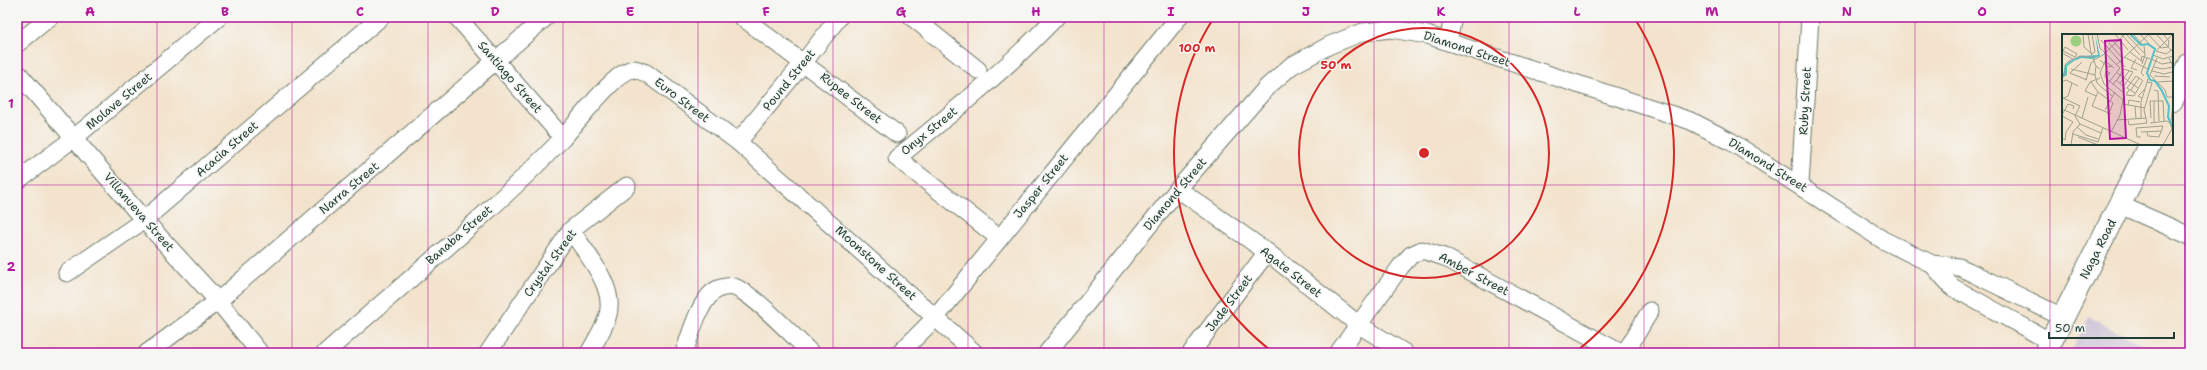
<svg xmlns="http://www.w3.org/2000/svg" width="2207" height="370" font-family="'Shantell Sans',sans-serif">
  <rect width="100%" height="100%" fill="#f6f6f2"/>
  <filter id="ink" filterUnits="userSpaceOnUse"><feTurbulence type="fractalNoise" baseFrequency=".025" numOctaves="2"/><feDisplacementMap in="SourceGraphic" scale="8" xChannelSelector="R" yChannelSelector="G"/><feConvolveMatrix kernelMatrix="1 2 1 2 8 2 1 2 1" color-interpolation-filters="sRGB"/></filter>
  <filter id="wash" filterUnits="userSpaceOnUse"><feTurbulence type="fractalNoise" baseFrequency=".012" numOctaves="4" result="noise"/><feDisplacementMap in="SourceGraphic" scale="16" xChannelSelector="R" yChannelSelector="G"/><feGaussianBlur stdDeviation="0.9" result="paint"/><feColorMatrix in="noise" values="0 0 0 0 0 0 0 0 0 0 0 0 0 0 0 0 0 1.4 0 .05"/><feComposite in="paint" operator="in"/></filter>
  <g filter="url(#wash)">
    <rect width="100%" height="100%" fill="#f3e3cc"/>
    <polygon fill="#cbbfd5" points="2089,317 2159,353 2070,353"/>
  </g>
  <g filter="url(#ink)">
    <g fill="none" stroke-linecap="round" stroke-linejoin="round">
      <g stroke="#697769" stroke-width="19">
        <g id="minor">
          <polyline points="457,17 563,138"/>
          <polyline points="742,17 897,134"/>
          <polyline points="912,17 978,70"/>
          <polyline points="1448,42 1453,17"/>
          <polyline points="17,44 50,17"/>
          <polyline points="17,72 144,220 218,301 260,353"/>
          <polyline points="738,142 804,62 839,17"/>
          <polyline points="17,181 74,138 219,17"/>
          <polyline points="1800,185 1810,17"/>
          <polyline points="1178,189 1267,252 1359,325 1405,353"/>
          <polyline points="2120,205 2190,236"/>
          <path d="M571 230C586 254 618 288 607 318 603 330 595 342 589 353"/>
          <path d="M999 238 897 158C952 113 1007 69 1056 17"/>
          <polyline points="1932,264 1952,287 2051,342"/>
          <polyline points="67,273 144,220 381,17"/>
          <polyline points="147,353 218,301 546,17"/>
          <path d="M325 353C404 283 488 216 561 140 576 125 615 70 634 69 637 69 642 72 646 73L738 142 975 353"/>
          <polyline points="488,353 571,230 627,186"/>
          <path d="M684 353C690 336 700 297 718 289 722 287 730 286 734 287 754 294 794 337 811 353"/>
          <polyline points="900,353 936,317 1179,17"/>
          <polyline points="1047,353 1178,189 1267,87 1291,66 1330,45 1363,32 1391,29 1427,35 1691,121 1730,141 1883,240 1932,264 1959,267 1968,271 2062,317"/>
          <polyline points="1191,353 1267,252"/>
          <polyline points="1338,353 1401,266 1411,255 1422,250 1444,257 1621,353"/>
          <polyline points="1625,353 1650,311"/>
        </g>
      </g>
      <g stroke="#697769" stroke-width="24">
        <g id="major">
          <polyline points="2172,100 2190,64"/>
          <polyline points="2045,353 2150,144"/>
        </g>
      </g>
      <use href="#minor" stroke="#fff" stroke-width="17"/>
      <use href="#major" stroke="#fff" stroke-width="22"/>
    </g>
  </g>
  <path fill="none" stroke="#b5179e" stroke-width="1" stroke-opacity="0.55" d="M157 17V353M292 17V353M428 17V353M563 17V353M698 17V353M833 17V353M968 17V353M1104 17V353M1239 17V353M1374 17V353M1509 17V353M1644 17V353M1779 17V353M1915 17V353M2050 17V353M17 185H2190"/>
  <g fill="none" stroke="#d62828" stroke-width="2">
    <circle cx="1424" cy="153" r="125"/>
    <path d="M1274 353A250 250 0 0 1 1213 19M1635 19A250 250 0 0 1 1574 353"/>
  </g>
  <g text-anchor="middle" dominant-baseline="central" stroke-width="3" stroke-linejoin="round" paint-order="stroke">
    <g font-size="12" fill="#1f3d34" stroke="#f6f6f2">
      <text transform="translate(1467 49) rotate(18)">Diamond Street</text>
      <text transform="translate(510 77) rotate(49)">Santiago Street</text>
      <text transform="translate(789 80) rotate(-51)">Pound Street</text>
      <text transform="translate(851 98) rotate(38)">Rupee Street</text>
      <text transform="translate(682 100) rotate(37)">Euro Street</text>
      <text transform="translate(119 101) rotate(-40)">Molave Street</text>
      <text transform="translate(1805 101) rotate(-87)">Ruby Street</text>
      <text transform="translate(929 131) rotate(-39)">Onyx Street</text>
      <text transform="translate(227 149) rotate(-41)">Acacia Street</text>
      <text transform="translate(1768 165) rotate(32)">Diamond Street</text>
      <text transform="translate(1041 186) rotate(-51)">Jasper Street</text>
      <text transform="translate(349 188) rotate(-40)">Narra Street</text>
      <text transform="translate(1175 194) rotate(-50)">Diamond Street</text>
      <text transform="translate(139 212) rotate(49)">Villanueva Street</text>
      <text transform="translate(459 235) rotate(-41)">Banaba Street</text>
      <text transform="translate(2098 249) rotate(-63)">Naga Road</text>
      <text transform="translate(550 263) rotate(-54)">Crystal Street</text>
      <text transform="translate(876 263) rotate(42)">Moonstone Street</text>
      <text transform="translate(1291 272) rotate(38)">Agate Street</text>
      <text transform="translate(1474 274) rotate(28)">Amber Street</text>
      <text transform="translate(1229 303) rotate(-53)">Jade Street</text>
    </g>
  </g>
  <g transform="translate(2062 34)">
    <rect width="111" height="111" fill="#f3e3cc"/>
    <path d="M8.5 7a5.5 5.5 0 1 1 11 0a5.5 5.5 0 1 1-11 0Z" fill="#9ccf7f"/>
    <path d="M33 0 38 22 31 25 19 24 12 27 5 32V41L0 44 3 32 7 28 18 22 36 21Z" fill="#53c1ca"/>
    <path fill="none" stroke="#53c1ca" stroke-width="2" d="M68 0 79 11 86 10 93 15 85 39 88 46M88 46 93 47 100 57 107 72 106 83 111 94"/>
    <path fill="none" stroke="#9ea18f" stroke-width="1" d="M21 0 22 13 30 20M26 0 29 19 34 32 38 35M35 0 38 14 58 34 44 52M53 0 66 16M59 0 78 21M64 0 83 20M71 0 80 10M78 0 88 11M86 0 99 14 106 13M94 0 111 18M101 0 107 7 106 13M111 0 94 17 104 20 111 15M39 6 63 33M51 7 59 16M47 9 61 25M0 16 1 17 13 23 15 20 3 13 1 17M68 18 81 28M0 19 11 25M30 20 33 18 30 0M91 21 101 25 111 22M62 23 86 35M95 24 88 41 103 56 105 63H111M74 25 69 34 75 36M89 25 100 30 111 28M32 26 41 21 63 0M38 26 46 33 50 32M79 27 80 22 88 25M20 28 8 39 25 46M80 30 83 21 82 12M54 31 87 0M34 32 33 41 35 49 51 63M92 33 101 35 111 33 107 24M9 35 33 41M90 37 102 40 110 38M55 39 76 54M82 42 79 39 85 24M92 42 108 43M0 43 3 40V31L7 27 18 22 31 23M44 44 48 39 44 37 43 41V43L45 45 62 59M24 46 29 29 32 27M55 46 62 35 71 38 62 52M0 48 4 46 16 52M29 48 36 58 51 69 47 79M96 48 111 47M58 49 67 37M51 51 54 46 63 54 61 58M67 56 64 61 72 62 81 46M69 56 77 44M92 56 96 57 97 87M23 57 28 48 38 44M23 57 34 62M36 58 30 72 49 80M73 59 65 54 74 42 80 46M1 64 18 72 13 82 18 90 11 98 9 111M80 64 76 62 83 55M0 65 6 62 10 49M92 67V88M61 70 83 74M66 71 67 66 78 68M73 72 74 85M0 75 79 111M43 76 53 58M0 81 6 70 12 72 11 75M0 82 11 88 4 98 3 106 0 104M20 84 26 63M79 84V68L86 45M89 84 88 67H101L102 87M55 86 84 84M66 86 67 91 85 89 82 76 90 49 85 48M109 88 111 68M88 89 105 87 108 89 110 95 101 111M18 90 39 99M15 93 24 101 36 105M49 98 58 81 61 66 42 50 38 39 43 27 52 34M79 98 100 97M11 100 36 108 41 94M16 103 36 111M79 103H75L74 94 101 92 97 103 86 102 85 98"/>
    <path fill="#b5179e" fill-opacity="0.15" stroke="#b5179e" stroke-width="2" d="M59 6 64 104 48 105 43 7Z"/>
    <rect width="111" height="111" fill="none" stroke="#1f3d34" stroke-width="2"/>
  </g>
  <circle cx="1424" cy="153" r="6" fill="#d62828" stroke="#f6f6f2" stroke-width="2"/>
  <g font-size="12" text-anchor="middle" font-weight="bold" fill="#d62828" stroke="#f6f6f2" stroke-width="3" stroke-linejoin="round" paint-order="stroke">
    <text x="1197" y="52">100 m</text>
    <text x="1336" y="69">50 m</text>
  </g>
  <rect width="2207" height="370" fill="none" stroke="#f6f6f2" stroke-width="44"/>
  <path d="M2049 332v6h125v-6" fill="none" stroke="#1f3d34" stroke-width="2"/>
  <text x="2055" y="332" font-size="12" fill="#1f3d34" stroke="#f6f6f2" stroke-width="3" paint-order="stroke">50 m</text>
  <rect x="22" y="22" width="2163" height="326" fill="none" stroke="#b5179e" stroke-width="1.5"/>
  <g font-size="13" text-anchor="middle" font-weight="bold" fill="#b5179e">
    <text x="90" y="16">A</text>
    <text x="225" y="16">B</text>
    <text x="360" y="16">C</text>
    <text x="495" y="16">D</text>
    <text x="630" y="16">E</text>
    <text x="766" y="16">F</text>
    <text x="901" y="16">G</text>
    <text x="1036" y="16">H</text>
    <text x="1171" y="16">I</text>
    <text x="1306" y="16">J</text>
    <text x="1441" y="16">K</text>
    <text x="1577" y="16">L</text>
    <text x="1712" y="16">M</text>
    <text x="1847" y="16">N</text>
    <text x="1982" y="16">O</text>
    <text x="2117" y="16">P</text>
    <text x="11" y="108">1</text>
    <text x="11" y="271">2</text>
  </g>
</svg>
